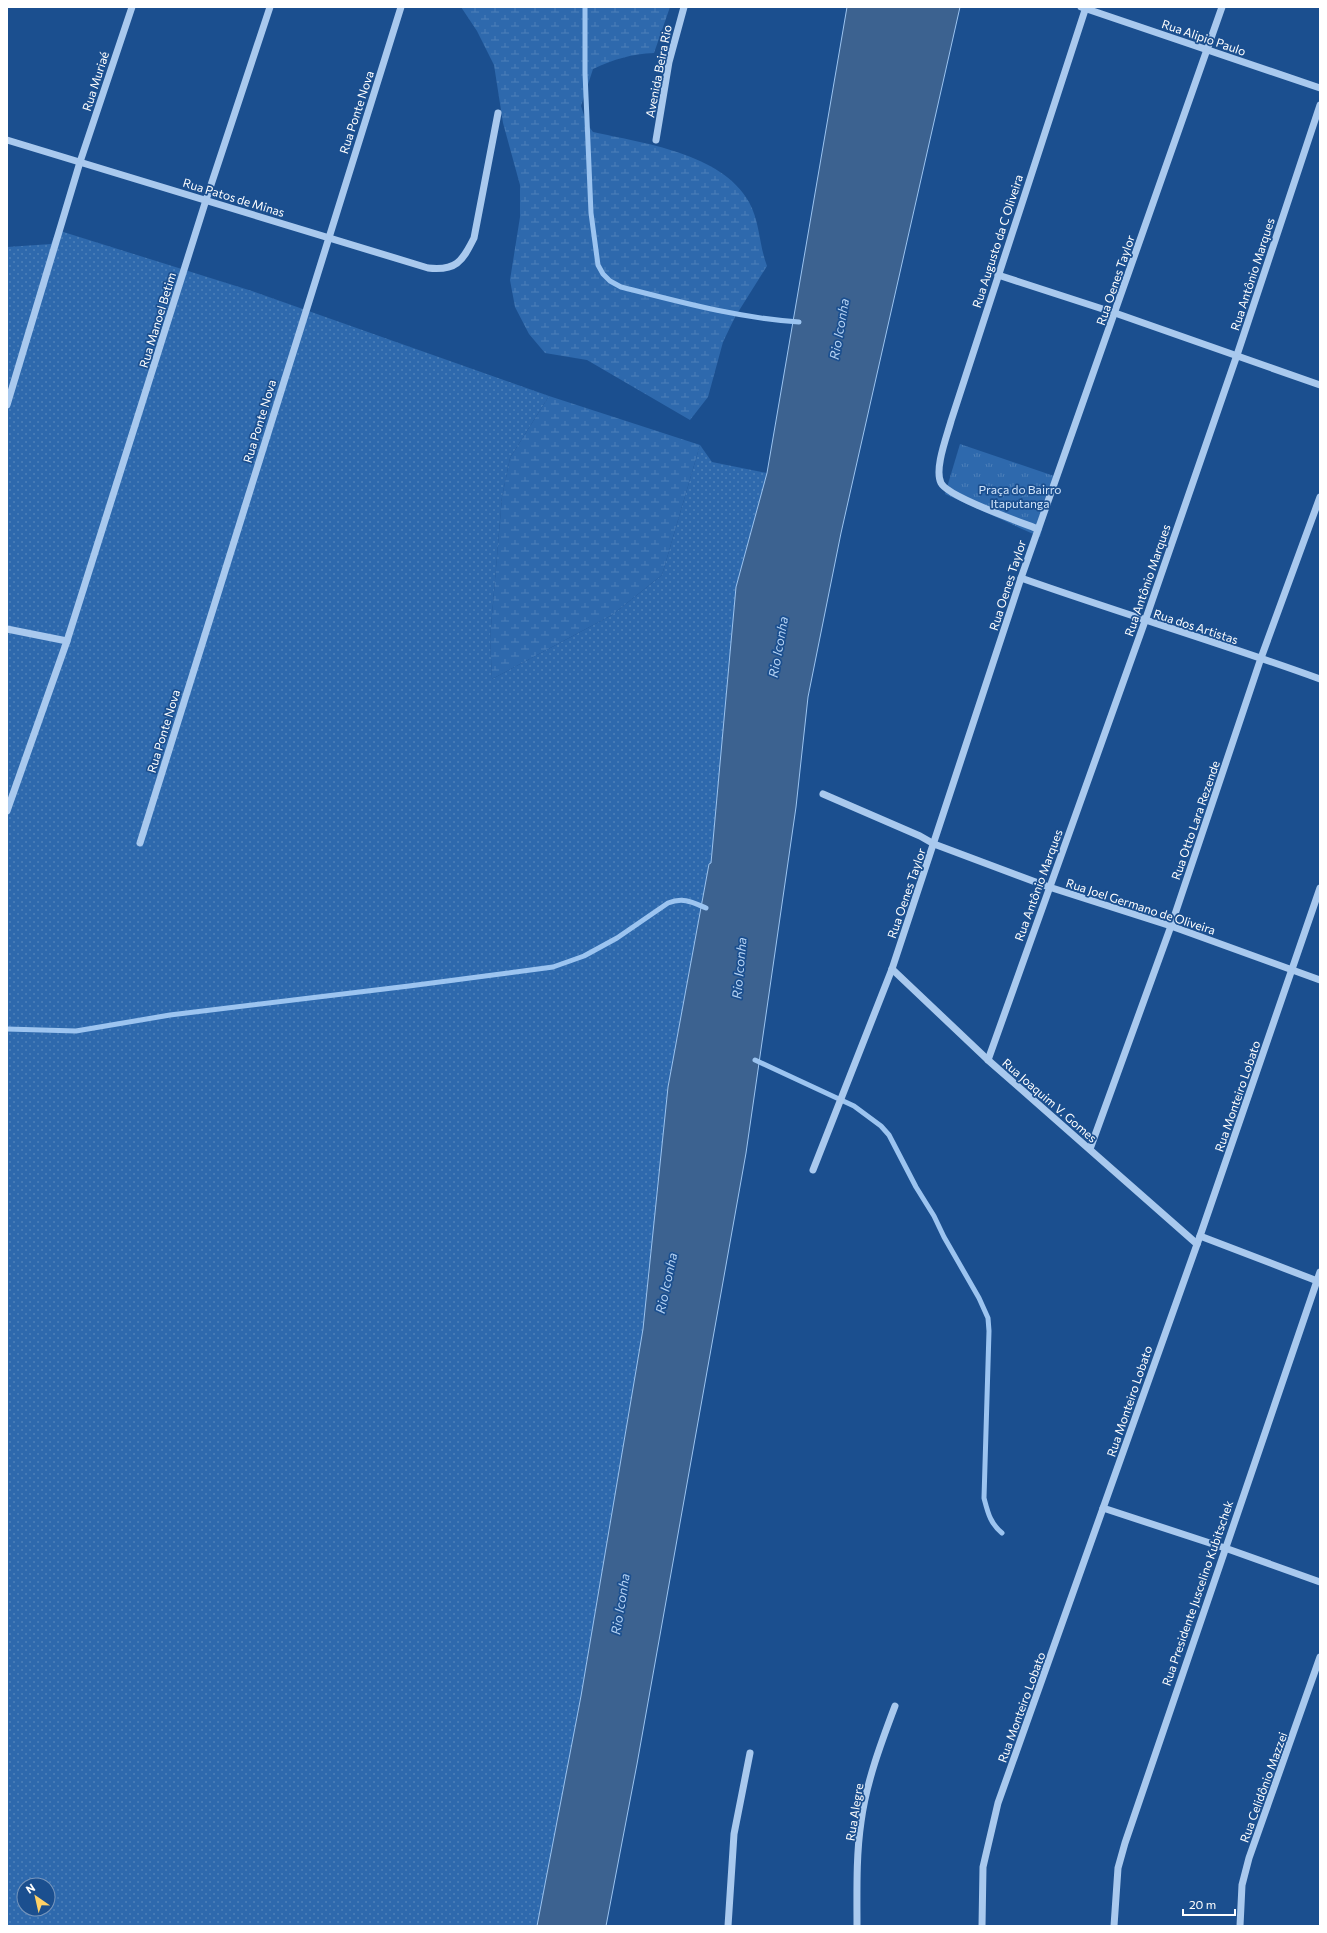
<svg xmlns="http://www.w3.org/2000/svg" width="1327" height="1933" font-family="Commissioner,sans-serif">
  <defs>
    <pattern id="grass-dots" width="8" height="8" patternUnits="userSpaceOnUse"><rect width="8" height="8" fill="#2e69ad"/><path d="M2 2h.1M6 6h.1" fill="none" stroke="#4d80b9" stroke-width="1.8" stroke-linecap="round"/></pattern>
    <pattern id="wetland-marsh" width="20" height="14" patternUnits="userSpaceOnUse"><rect width="20" height="14" fill="#2e69ad"/><path d="M1 5h8M5 5V1M11 12h8M15 12V8" fill="none" stroke="#4d80b9"/></pattern>
    <pattern id="park-tufts" width="24" height="20" patternUnits="userSpaceOnUse"><rect width="24" height="20" fill="#2e69ad"/><path d="M3 7l-1-3M5 7V3M7 7l1-3M15 17l-1-3M17 17v-4M19 17l1-3" fill="none" stroke="#4d80b9"/></pattern>
  </defs>
  <rect width="100%" height="100%" fill="#1b4f8f"/>
  <path fill="url(#grass-dots)" fill-rule="evenodd" d="M57 230 252 291 549 396 510 458 502 497 490 639 492 679 612 615 662 575 700 445 712 462 767 473 736 587 711 863 709 864 668 1087 643 1329 581 1696 537 1926H7V247L51 244ZM24 1885H48V1909H24Z"/>
  <g fill="url(#wetland-marsh)">
    <path d="M461 7H670L654 53C632 54 614 59 593 69L581 106 587 124 593 132C642 143 722 153 749 202 760 222 759 245 767 266L735 317 723 342 708 397 690 420 587 360 545 353 529 334 515 307 510 280 520 217V185L503 123 494 65 477 31Z"/>
    <polygon points="549,396 700,445 662,575 612,615 492,679 490,639 502,497 510,458"/>
  </g>
  <polygon fill="url(#park-tufts)" points="960,444 1057,477 1040,537 945,494"/>
  <polygon fill="#3c6290" stroke="#9cc4f0" points="847,7 960,7 841,533 808,697 796,807 746,1153 637,1764 606,1926 537,1926 581,1696 643,1329 668,1087 709,864 711,863 736,587 767,473"/>
  <g fill="none" stroke-linecap="round" stroke-linejoin="round">
    <g stroke="#9cc4f0" stroke-width="5">
      <path d="M585 7V73L591 213 598 265 603 274 610 281 621 287C680 302 738 318 799 322"/>
      <path d="M7 1029 76 1031 170 1015 409 986 553 967 584 956 617 938 668 903C683 897 692 902 706 908"/>
      <path d="M755 1060 854 1106 881 1126 889 1135 916 1187 934 1216 944 1237 979 1298 988 1318 989 1331 984 1498C988 1513 990 1523 1002 1533"/>
    </g>
    <g stroke="#a9c9ee" stroke-width="7">
      <polyline points="1081,7 1320,88"/>
      <path d="M7 140 428 268C456 271 462 262 474 238L498 113"/>
      <polyline points="656,140 669,62 684,7"/>
      <polyline points="998,275 1115,313 1320,385"/>
      <polyline points="7,405 80,162 132,7"/>
      <path d="M1038 529C1020 522 948 497 941 483 934 469 947 436 951 421L1086 7"/>
      <path d="M1021 578C1120 613 1221 643 1320 679"/>
      <polyline points="7,629 67,641"/>
      <polyline points="823,794 920,836 934,844 1049,887 1171,926 1320,980"/>
      <polyline points="7,811 67,641 206,200 270,7"/>
      <polyline points="140,843 401,7"/>
      <polyline points="892,969 988,1060 1197,1244"/>
      <polyline points="988,1060 1145,621 1237,355 1320,105"/>
      <polyline points="1090,1149 1171,926 1261,658 1320,497"/>
      <polyline points="813,1170 892,969 1021,578 1222,7"/>
      <polyline points="1200,1236 1320,1282"/>
      <polyline points="1103,1508 1225,1548 1320,1582"/>
      <polyline points="728,1926 734,1834 750,1753"/>
      <path d="M857 1926C857 1892 856 1856 861 1822 866 1783 881 1743 895 1706"/>
      <polyline points="982,1926 983,1867 998,1803 1200,1236 1320,888"/>
      <polyline points="1114,1926 1118,1868 1125,1843 1320,1272"/>
      <polyline points="1240,1926 1242,1885 1249,1858 1320,1657"/>
    </g>
  </g>
  <g text-anchor="middle" dominant-baseline="central" stroke-width="3.5" stroke-linejoin="round" paint-order="stroke">
    <g font-size="12" fill="#fff" stroke="#1b4f8f">
      <text transform="translate(1204 37) rotate(19)">Rua Alipio Paulo</text>
      <text transform="translate(658 71) rotate(-79)">Avenida Beira Rio</text>
      <text transform="translate(95 81) rotate(-72)">Rua Muriaé</text>
      <text transform="translate(356 112) rotate(-72)">Rua Ponte Nova</text>
      <text transform="translate(234 197) rotate(17)">Rua Patos de Minas</text>
      <text transform="translate(997 241) rotate(-72)">Rua Augusto da C Oliveira</text>
      <text transform="translate(1252 274) rotate(-72)">Rua Antônio Marques</text>
      <text transform="translate(1115 280) rotate(-71)">Rua Oenes Taylor</text>
      <text transform="translate(157 320) rotate(-73)">Rua Manoel Betim</text>
      <text transform="translate(259 421) rotate(-73)">Rua Ponte Nova</text>
      <text transform="translate(1147 580) rotate(-71)">Rua Antônio Marques</text>
      <text transform="translate(1007 585) rotate(-72)">Rua Oenes Taylor</text>
      <text transform="translate(1196 626) rotate(18)">Rua dos Artistas</text>
      <text transform="translate(163 731) rotate(-73)">Rua Ponte Nova</text>
      <text transform="translate(1195 820) rotate(-71)">Rua Otto Lara Rezende</text>
      <text transform="translate(1038 885) rotate(-70)">Rua Antônio Marques</text>
      <text transform="translate(906 893) rotate(-71)">Rua Oenes Taylor</text>
      <text transform="translate(1141 906) rotate(18)">Rua Joel Germano de Oliveira</text>
      <text transform="translate(1237 1096) rotate(-71)">Rua Monteiro Lobato</text>
      <text transform="translate(1050 1100) rotate(41)">Rua Joaquim V. Gomes</text>
      <text transform="translate(1129 1401) rotate(-71)">Rua Monteiro Lobato</text>
      <text transform="translate(1197 1593) rotate(-71)">Rua Presidente Juscelino Kubitschek</text>
      <text transform="translate(1021 1707) rotate(-70)">Rua Monteiro Lobato</text>
      <text transform="translate(1263 1787) rotate(-70)">Rua Celidônio Mazzei</text>
      <text transform="translate(854 1812) rotate(-81)">Rua Alegre</text>
    </g>
    <g font-size="12" fill="#cfe3fa" stroke="#1b4f8f">
      <text x="1020" y="489">Praça do Bairro<tspan x="1020" dy="14">Itaputanga</tspan></text>
    </g>
    <g font-size="13" font-style="italic" fill="#b5d3f5" stroke="#1b4f8f">
      <text transform="translate(839 329) rotate(-80)">Rio Iconha</text>
      <text transform="translate(778 647) rotate(-80)">Rio Iconha</text>
      <text transform="translate(739 968) rotate(-85)">Rio Iconha</text>
      <text transform="translate(666 1283) rotate(-78)">Rio Iconha</text>
      <text transform="translate(620 1604) rotate(-81)">Rio Iconha</text>
    </g>
  </g>
  <rect width="1327" height="1933" fill="none" stroke="#ffffff" stroke-width="16"/>
  <g transform="translate(36 1897) rotate(326)"><circle r="19" fill="#1b4f8f" stroke="#7695bc"/>
  <path d="M0-3L7 15L0 10L-7 15Z" fill="#ffd166"/>
  <text y="-6" font-size="11" font-weight="bold" text-anchor="middle" fill="#ffffff">N</text>
  </g>
  <path d="M1183 1909v6h52v-6" fill="none" stroke="#ffffff" stroke-width="2"/>
  <text x="1189" y="1909" font-size="12" fill="#ffffff" stroke="#1b4f8f" stroke-width="3" paint-order="stroke">20 m</text>
</svg>
